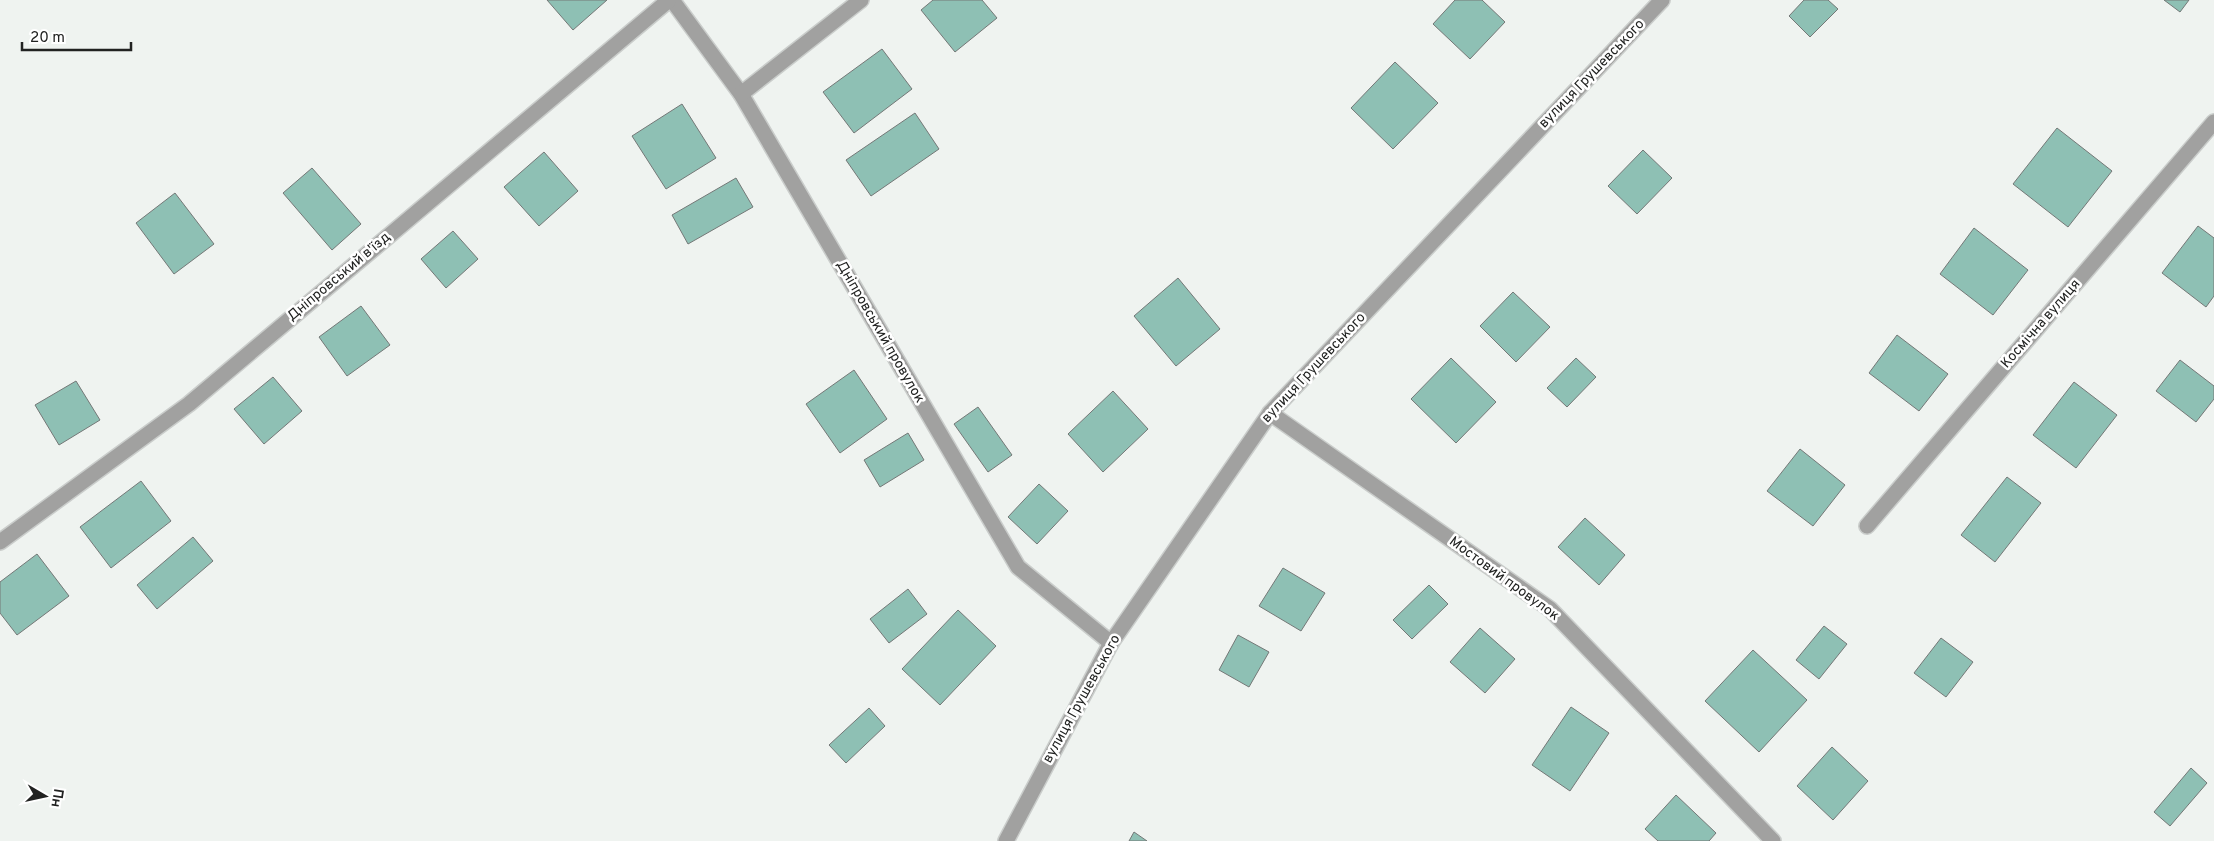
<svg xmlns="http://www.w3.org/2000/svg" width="2214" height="841" font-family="Overpass,sans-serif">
  <rect width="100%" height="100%" fill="#eff3f0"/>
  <g fill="#8ec0b4" stroke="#747877">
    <polygon points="547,0 607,0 573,30"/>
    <polygon points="933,0 982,0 997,18 955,52 921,10"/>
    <polygon points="1455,0 1482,0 1505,22 1470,59 1433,24"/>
    <polygon points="1804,0 1828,0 1838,9 1810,37 1789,16"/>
    <polygon points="2164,0 2189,0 2180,12"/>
    <polygon points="882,49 912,89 854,133 823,92"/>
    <polygon points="1395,62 1438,103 1393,149 1351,108"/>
    <polygon points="682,104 716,158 666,189 632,136"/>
    <polygon points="915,113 939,149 871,196 846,160"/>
    <polygon points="2057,128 2112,171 2068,227 2013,184"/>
    <polygon points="1643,150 1672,178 1637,214 1608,186"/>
    <polygon points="544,152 578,191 539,226 504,187"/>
    <polygon points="312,168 361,224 332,250 283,193"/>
    <polygon points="736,178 753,207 688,244 672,215"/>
    <polygon points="175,193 214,244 174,274 136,223"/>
    <polygon points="2198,226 2214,238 2214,296 2206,307 2162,273"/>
    <polygon points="1974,228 2028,270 1993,315 1940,274"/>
    <polygon points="453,231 478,259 446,288 421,259"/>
    <polygon points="1178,278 1220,329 1176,366 1134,316"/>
    <polygon points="1513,292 1550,327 1516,362 1480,326"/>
    <polygon points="361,306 390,345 347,376 319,337"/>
    <polygon points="1897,335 1948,374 1919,411 1869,373"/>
    <polygon points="1451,358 1496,402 1456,443 1411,399"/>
    <polygon points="1576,358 1596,377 1567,407 1547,388"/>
    <polygon points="2180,360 2214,386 2214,399 2196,422 2156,391"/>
    <polygon points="854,370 887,419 840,453 806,404"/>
    <polygon points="273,377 302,411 264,444 234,409"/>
    <polygon points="76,381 100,420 59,445 35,405"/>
    <polygon points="2074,382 2117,415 2076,468 2033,435"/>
    <polygon points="1113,391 1148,429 1103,472 1068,434"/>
    <polygon points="978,407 1012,455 988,472 954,424"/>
    <polygon points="908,433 924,460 880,487 864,460"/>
    <polygon points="1800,449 1845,485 1813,526 1767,491"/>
    <polygon points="2007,477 2041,503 1995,562 1961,535"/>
    <polygon points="141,481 171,521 111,568 80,527"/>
    <polygon points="1039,484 1068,511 1037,544 1008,517"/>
    <polygon points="1585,518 1625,555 1599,585 1558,547"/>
    <polygon points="193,537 213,561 157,609 137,585"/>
    <polygon points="37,554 69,596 17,635 0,613 0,582"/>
    <polygon points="1283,568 1325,593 1301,631 1259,606"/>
    <polygon points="1429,585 1448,604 1412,639 1393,620"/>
    <polygon points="908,589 927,614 889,643 870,619"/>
    <polygon points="958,610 996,646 940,705 902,669"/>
    <polygon points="1824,626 1847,644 1819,679 1796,660"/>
    <polygon points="1480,628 1515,659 1485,693 1450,662"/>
    <polygon points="1238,635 1269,652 1249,687 1219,670"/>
    <polygon points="1941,638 1973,662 1946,697 1914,673"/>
    <polygon points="1753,650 1807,700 1759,752 1705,701"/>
    <polygon points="1571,707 1609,733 1570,791 1532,765"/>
    <polygon points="869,708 885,726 846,763 829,745"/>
    <polygon points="1832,747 1868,781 1833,820 1797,786"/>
    <polygon points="2191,768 2207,783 2170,826 2154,812"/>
    <polygon points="1676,795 1716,833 1709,841 1658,841 1645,829"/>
    <polygon points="1134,832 1147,841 1129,841"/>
  </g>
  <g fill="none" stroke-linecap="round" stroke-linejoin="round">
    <g stroke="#cacdcb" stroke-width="18">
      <g id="minor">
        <polyline points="672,0 741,94 1018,567 1111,643"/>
        <polyline points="741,94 861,0"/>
        <polyline points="1270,413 1550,609 1773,841"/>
        <polyline points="1867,526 2214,122"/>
        <polyline points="0,542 189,404 669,0"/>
        <polyline points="1006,841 1111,643 1270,413 1662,0"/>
      </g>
    </g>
    <use href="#minor" stroke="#a1a1a0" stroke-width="15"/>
  </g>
  <g text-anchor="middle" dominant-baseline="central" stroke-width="5" stroke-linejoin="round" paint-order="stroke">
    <g font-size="14" fill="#212221" stroke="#fff">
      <text transform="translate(1592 74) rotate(-46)">вулиця Грушевського</text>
      <text transform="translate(339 277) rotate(-40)">Дніпровський в'їзд</text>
      <text transform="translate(2041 324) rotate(-49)">Космічна вулиця</text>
      <text transform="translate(880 332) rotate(60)">Дніпровський провулок</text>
      <text transform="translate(1314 368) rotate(-47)">вулиця Грушевського</text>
      <text transform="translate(1504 579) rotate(36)">Мостовий провулок</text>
      <text transform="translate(1082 699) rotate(-61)">вулиця Грушевського</text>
    </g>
  </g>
  <g transform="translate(45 796) rotate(99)" stroke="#ffffff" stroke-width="4" paint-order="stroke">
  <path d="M0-4L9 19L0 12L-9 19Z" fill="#212221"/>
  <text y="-8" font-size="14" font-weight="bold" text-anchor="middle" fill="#212221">Пн</text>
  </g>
  <path d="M22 42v8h109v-8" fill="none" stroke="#212221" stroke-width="2.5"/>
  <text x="30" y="42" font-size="15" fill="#212221" stroke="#ffffff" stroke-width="4" paint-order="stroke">20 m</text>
</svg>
